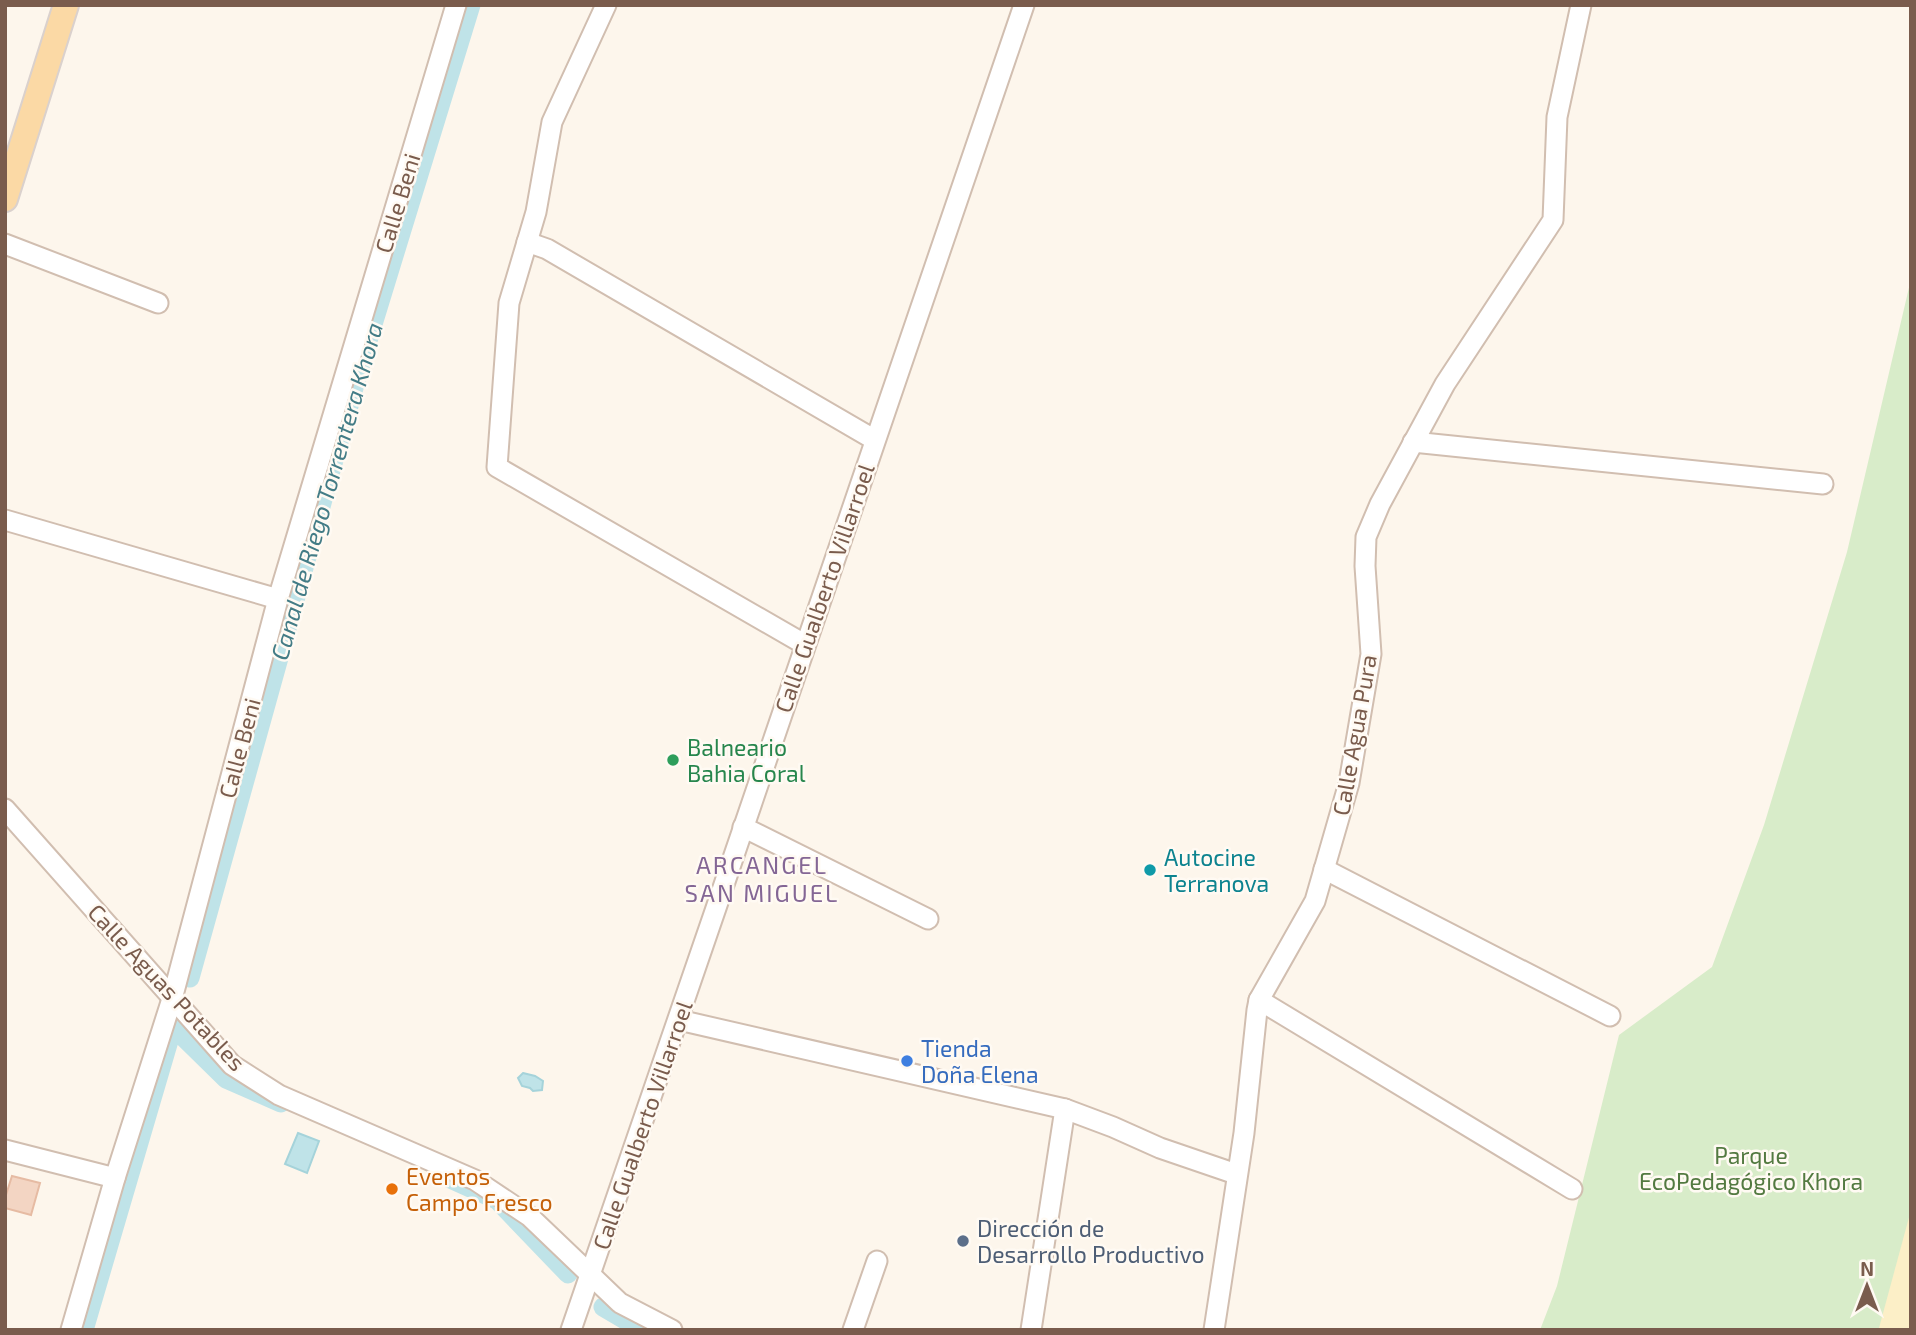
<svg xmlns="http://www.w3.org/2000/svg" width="1916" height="1335" font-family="'Exo 2',sans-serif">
  <rect width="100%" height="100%" fill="#fdf6ec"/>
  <polygon fill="#d8ecc9" points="1911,279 1911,1330 1540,1330 1557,1286 1619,1035 1712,967 1764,825 1847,552"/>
  <polygon fill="#fcefc7" points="1911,1210 1911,1330 1879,1330 1879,1328"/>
  <g fill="#bfe3e8" stroke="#a5d3da" stroke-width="2">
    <polygon points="523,1073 535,1076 543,1081 542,1090 533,1091 530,1088 522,1086 518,1078"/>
    <polygon points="298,1133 319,1141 307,1173 285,1164"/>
  </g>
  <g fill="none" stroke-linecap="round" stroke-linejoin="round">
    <g stroke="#bfe3e8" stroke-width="19">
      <polyline points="190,978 359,370 471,5"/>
      <polyline points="446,1177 497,1200 568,1274"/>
      <polyline points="603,1307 642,1330"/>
      <polyline points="84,1330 173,1027 226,1079 281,1103"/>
    </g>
  </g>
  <polygon fill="#f3d5c3" stroke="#e6bba3" stroke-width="2" points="12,1176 40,1183 31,1215 5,1208 5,1198"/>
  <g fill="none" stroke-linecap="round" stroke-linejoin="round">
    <g stroke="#d1beb0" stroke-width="23">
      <g id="minor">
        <polyline points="606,5 552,122 536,212 509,303 497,467 804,644"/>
        <polyline points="527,242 547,249 875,440"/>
        <polyline points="5,244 158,303"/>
        <polyline points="1413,442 1823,484"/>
        <polyline points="5,520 278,599"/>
        <polyline points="5,809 232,1065 279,1095 475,1180 529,1216 620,1303 672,1330"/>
        <polyline points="743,827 928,919"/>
        <polyline points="1324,869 1610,1016"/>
        <polyline points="1259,1000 1572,1189"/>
        <polyline points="679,1020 1065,1109 1113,1127 1160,1148 1236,1174"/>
        <polyline points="5,1150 115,1178"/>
        <polyline points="71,1330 115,1178 172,999 278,599 456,5"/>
        <path d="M571 1330C724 889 872 446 1024 5"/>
        <polyline points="853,1330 877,1261"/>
        <polyline points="1031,1330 1065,1109"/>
        <polyline points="1214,1330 1244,1133 1257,1010 1259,1000 1315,901 1349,783 1371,654 1365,566 1366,537 1380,504 1445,384 1553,220 1557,117 1581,5"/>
      </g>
    </g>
    <g stroke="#dad1cd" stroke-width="28">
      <polyline id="major" points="5,199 66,5"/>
    </g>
    <use href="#minor" stroke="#fff" stroke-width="19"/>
    <use href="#major" stroke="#fbd9a5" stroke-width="24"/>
  </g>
  <circle fill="#2e9e5b" stroke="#fffaf3" stroke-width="2.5" cx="673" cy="760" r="7"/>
  <circle fill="#0f9aa8" stroke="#fffaf3" stroke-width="2.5" cx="1150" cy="870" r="7"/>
  <circle fill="#3f7fe0" stroke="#fffaf3" stroke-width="2.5" cx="907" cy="1061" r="7"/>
  <circle fill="#e8710a" stroke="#fffaf3" stroke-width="2.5" cx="392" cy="1189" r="7"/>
  <circle fill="#5c6f8a" stroke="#fffaf3" stroke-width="2.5" cx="963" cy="1241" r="7"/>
  <g text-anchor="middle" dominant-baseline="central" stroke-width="5" stroke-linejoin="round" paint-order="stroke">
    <g font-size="23" fill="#7a5c4d" stroke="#fffaf3">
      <text transform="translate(397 203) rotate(-73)">Calle Beni</text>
      <text transform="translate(824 588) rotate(-71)">Calle Gualberto Villarroel</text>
      <text transform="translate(1354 735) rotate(-80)">Calle Agua Pura</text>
      <text transform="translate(239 748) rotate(-75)">Calle Beni</text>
      <text transform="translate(167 987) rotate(47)">Calle Aguas Potables</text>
      <text transform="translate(642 1125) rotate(-71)">Calle Gualberto Villarroel</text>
    </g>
    <g font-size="23" fill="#27864d" stroke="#fffaf3" text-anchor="start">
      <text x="687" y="747">Balneario<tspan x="687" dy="26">Bahia Coral</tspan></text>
    </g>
    <g font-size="23" fill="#0d838f" stroke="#fffaf3" text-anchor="start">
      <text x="1164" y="857">Autocine<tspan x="1164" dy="26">Terranova</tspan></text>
    </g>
    <g font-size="23" fill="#366cbe" stroke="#fffaf3" text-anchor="start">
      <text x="921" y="1048">Tienda<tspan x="921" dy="26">Doña Elena</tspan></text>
    </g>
    <g font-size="23" fill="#537a41" stroke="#fffaf3">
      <text x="1751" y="1155">Parque<tspan x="1751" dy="26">EcoPedagógico Khora</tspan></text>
    </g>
    <g font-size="23" fill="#c56008" stroke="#fffaf3" text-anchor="start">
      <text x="406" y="1176">Eventos<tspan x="406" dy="26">Campo Fresco</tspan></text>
    </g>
    <g font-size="23" fill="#4e5e75" stroke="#fffaf3" text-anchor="start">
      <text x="977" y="1228">Dirección de<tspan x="977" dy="26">Desarrollo Productivo</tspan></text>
    </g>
    <g font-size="24" font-style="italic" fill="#437c86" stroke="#fffaf3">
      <text transform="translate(326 491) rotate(-74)">Canal de Riego Torrentera Khora</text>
    </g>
    <g font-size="24" letter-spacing="2" fill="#846695" stroke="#fffaf3">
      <text x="762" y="864">ARCANGEL<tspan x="762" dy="28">SAN MIGUEL</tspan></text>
    </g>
  </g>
  <rect width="1916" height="1335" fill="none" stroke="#7a5c4d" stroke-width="14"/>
  <g transform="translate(1867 1286)" stroke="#fffaf3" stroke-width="5" paint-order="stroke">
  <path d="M0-5L12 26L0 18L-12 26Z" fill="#7a5c4d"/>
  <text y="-10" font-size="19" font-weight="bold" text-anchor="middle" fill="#7a5c4d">N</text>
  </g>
</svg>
